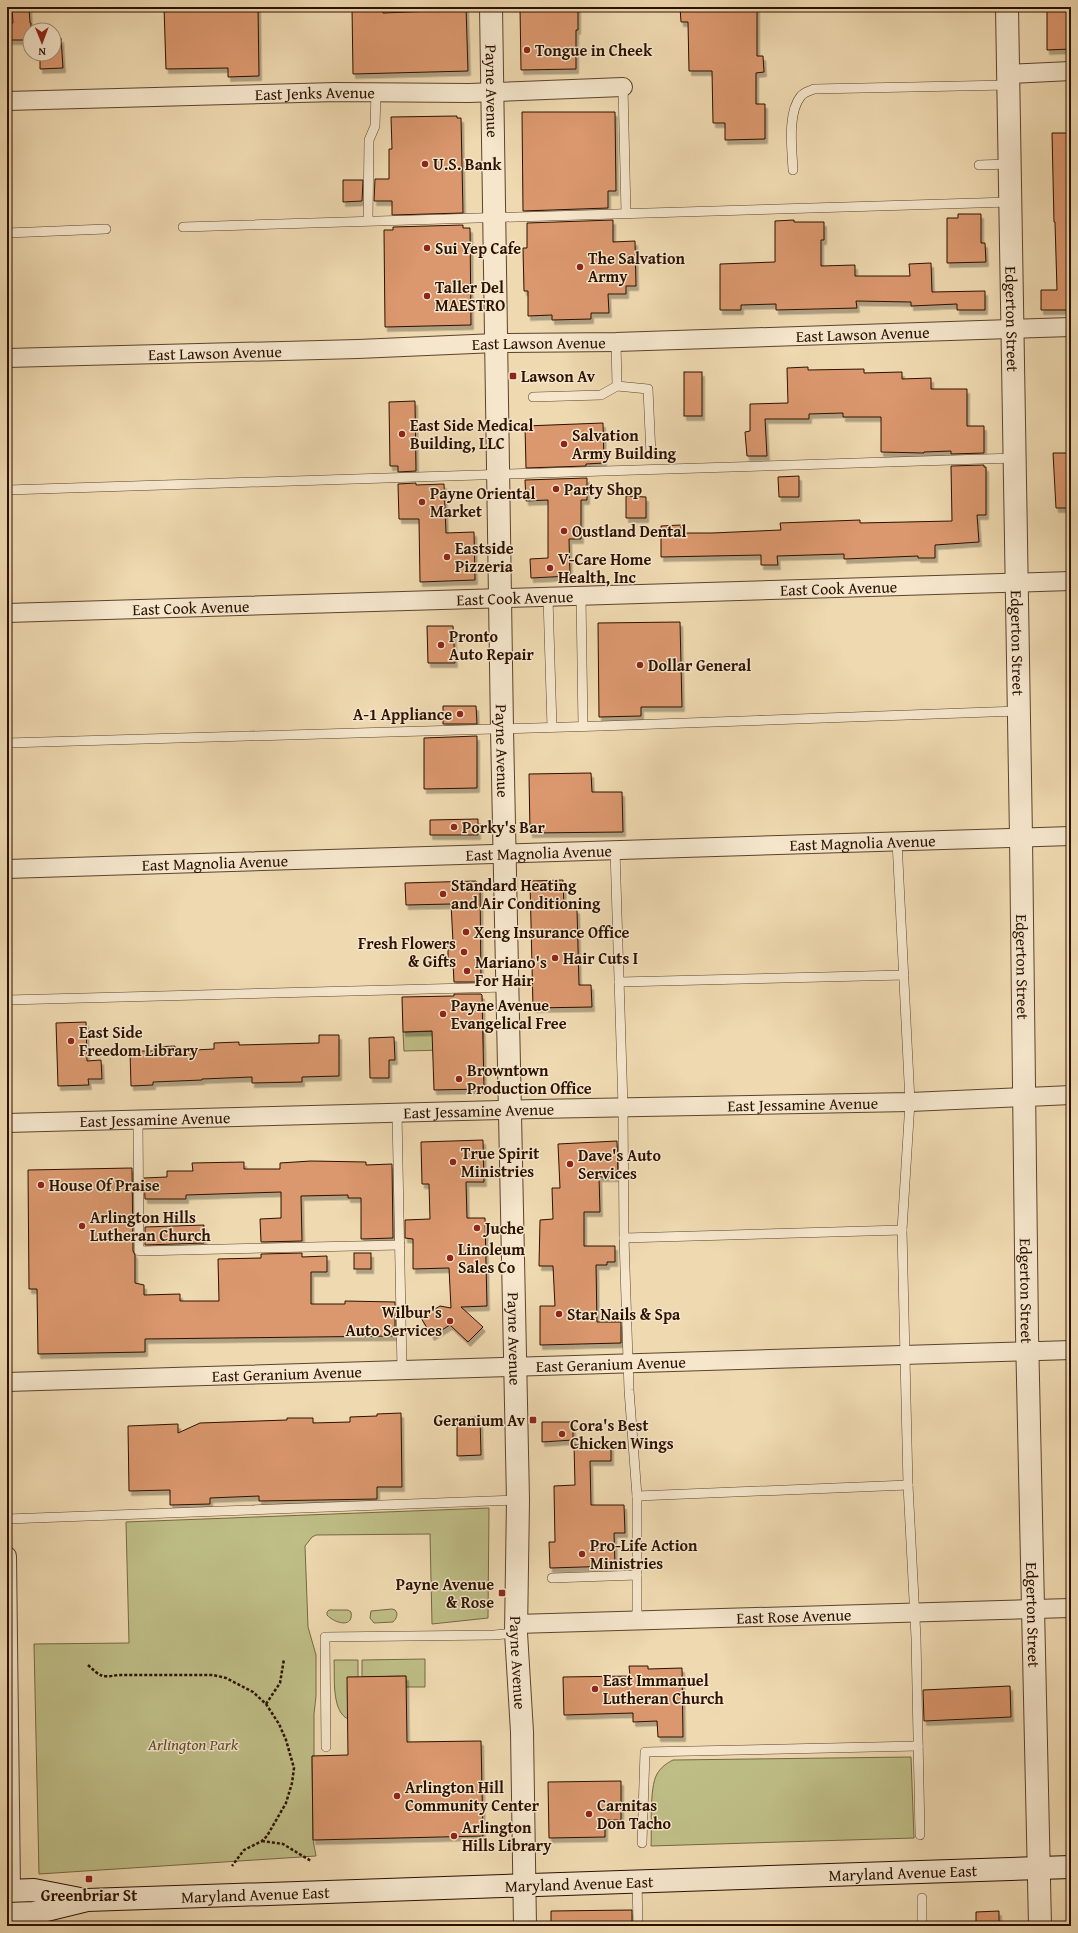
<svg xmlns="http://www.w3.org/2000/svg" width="1078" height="1933" font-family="'Gentium Book Plus',serif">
  <defs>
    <filter id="shadow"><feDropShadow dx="2.5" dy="4.5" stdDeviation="0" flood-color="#0004"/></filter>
  </defs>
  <rect width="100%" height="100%" fill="#efd9b0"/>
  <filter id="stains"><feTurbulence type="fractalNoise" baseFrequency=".005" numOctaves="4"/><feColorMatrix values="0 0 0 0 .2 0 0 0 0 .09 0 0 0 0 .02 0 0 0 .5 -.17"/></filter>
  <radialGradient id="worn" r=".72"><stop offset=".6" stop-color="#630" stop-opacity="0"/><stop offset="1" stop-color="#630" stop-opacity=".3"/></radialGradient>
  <g fill="#bfbe87" stroke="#756844">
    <polygon points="483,1030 483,1049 404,1051 403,1032"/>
    <polygon points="489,1508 488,1618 432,1624 430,1534 316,1535 312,1537 305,1546 308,1627 316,1655 316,1696 314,1714 314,1756 312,1756 313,1840 316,1856 39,1874 34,1644 129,1643 126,1522"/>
    <path d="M392 1609 395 1610C399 1614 396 1619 393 1622L374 1623 370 1618 371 1611Z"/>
    <path d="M329 1610H348L351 1612C354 1629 334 1623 327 1615V1612Z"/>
    <polygon points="425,1659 425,1687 406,1687 406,1676 362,1677 362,1660"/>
    <path d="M334 1660H358V1677L348 1719C331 1711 335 1676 334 1660Z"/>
    <path d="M911 1757 914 1838 651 1846C652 1829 649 1788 657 1774 661 1767 667 1763 673 1760Z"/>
  </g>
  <g fill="#db976d" stroke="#2b1100" filter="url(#shadow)">
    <polygon points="12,7 29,7 30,23 31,23 30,40 9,40 9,23 13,23"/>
    <polygon points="164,7 258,7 259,76 228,77 228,68 166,69"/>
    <polygon points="352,7 383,7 383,13 433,11 433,7 466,7 468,71 353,74"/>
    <polygon points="520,7 578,7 578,30 576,30 576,69 521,70"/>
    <polygon points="680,7 757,7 757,56 763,56 764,72 756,73 756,104 765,104 765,139 725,140 725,123 713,123 712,71 689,71 688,22 681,22"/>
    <polygon points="1047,7 1071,7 1071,49 1047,50"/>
    <polygon points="54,38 61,38 63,68 40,69 40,54 54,54"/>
    <polygon points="522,112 615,112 616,191 608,191 608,208 523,211"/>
    <polygon points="457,116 457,118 461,118 463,213 392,215 392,201 374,201 375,179 389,179 389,149 392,149 391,117"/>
    <polygon points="1052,133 1071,133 1071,310 1041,310 1041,290 1057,290 1055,222 1054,222"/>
    <polygon points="343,180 363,180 362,201 343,202"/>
    <polygon points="958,214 981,214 981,243 985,243 986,262 947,263 947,218 958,218"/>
    <polygon points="613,220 613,242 635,241 636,286 626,286 626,294 608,294 609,313 591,313 591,319 552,320 552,315 528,316 528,291 524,291 523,248 527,248 527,223"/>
    <polygon points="794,220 794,222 824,222 824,240 821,240 821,266 855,265 855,276 910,276 909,264 931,263 932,292 985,291 985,310 957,310 957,304 911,306 911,302 856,301 857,308 776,310 776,304 741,305 741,310 720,310 720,264 775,262 775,221"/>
    <polygon points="463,225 463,228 470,228 471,325 385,327 384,230 393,230 393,227"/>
    <polygon points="808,367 808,370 864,369 864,373 902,372 902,379 931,378 931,389 967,389 967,426 984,426 984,453 951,454 951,451 924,452 924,453 881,452 881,417 843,417 843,413 809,414 809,419 765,419 767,456 747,456 745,432 750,431 750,404 788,403 787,368"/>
    <rect x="684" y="372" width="18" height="44"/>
    <polygon points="415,401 416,471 398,472 398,466 390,466 389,402"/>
    <polygon points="603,423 604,463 586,464 586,466 526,468 525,426"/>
    <polygon points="1053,453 1071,453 1071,508 1056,508"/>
    <polygon points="984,465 984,467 986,467 986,515 977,515 979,542 935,545 935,558 918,558 918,556 844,559 844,554 777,556 778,565 761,565 761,555 661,557 661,526 681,525 681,533 712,533 781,530 780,523 860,520 860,523 952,521 951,466"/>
    <polygon points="799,476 799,497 779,497 778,477"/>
    <polygon points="587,478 587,500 581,500 581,539 569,539 570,576 531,578 530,559 548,558 548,500 526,501 525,480"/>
    <polygon points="416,483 416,485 444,484 446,533 474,532 475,580 420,582 419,519 399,519 398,484"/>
    <polygon points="626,496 646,497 646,518 626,518"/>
    <polygon points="680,622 682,707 641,707 641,716 599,717 598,623"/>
    <polygon points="427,626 453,626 455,663 428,663"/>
    <polygon points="443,706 476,706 477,724 443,724"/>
    <polygon points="477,736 477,788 424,789 424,738"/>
    <polygon points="591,773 592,792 622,792 623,832 530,833 529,774"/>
    <polygon points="478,819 478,835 430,835 430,820"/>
    <polygon points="563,880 564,909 577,909 579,985 591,985 592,1007 533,1008 530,881"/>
    <polygon points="476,881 480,886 481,982 454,982 453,963 448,963 448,942 453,942 451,904 406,905 405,883"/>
    <polygon points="454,994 481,994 482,995 484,1089 434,1090 432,1031 403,1032 402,997 454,996"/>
    <polygon points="86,1022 87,1061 101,1060 102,1079 88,1079 89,1085 58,1086 56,1023"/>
    <polygon points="319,1035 339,1035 339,1076 302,1077 302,1082 252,1083 252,1077 202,1079 202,1080 153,1082 153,1085 131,1086 130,1051 154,1051 154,1047 175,1046 175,1051 214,1049 214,1043 239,1042 239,1045 319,1043"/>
    <polygon points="394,1037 395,1060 389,1060 389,1078 370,1078 369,1038"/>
    <polygon points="483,1140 484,1182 466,1182 467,1218 485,1218 487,1306 461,1307 483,1327 468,1342 450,1325 432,1336 421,1318 440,1306 451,1308 449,1268 413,1269 413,1239 405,1238 405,1220 430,1219 429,1184 422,1184 421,1142"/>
    <polygon points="617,1141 618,1177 599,1177 600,1212 584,1212 584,1246 615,1246 615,1262 607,1262 607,1265 596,1265 597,1322 621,1322 621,1343 540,1345 540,1306 555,1306 553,1266 539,1266 540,1220 553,1219 552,1188 560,1188 558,1144"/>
    <polygon points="311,1161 366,1162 366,1165 392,1164 393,1238 361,1239 361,1198 348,1198 348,1195 301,1196 302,1241 261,1242 260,1219 281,1218 281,1192 186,1195 186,1199 145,1199 144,1178 167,1177 167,1171 193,1171 192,1163 244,1162 244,1169 280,1169 280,1163"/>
    <polygon points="132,1168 133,1251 135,1255 135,1283 144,1285 144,1295 180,1294 180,1301 219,1301 218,1259 261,1258 261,1254 302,1253 302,1257 327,1256 327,1272 311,1272 311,1304 345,1304 345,1301 395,1302 395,1336 145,1339 145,1352 38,1354 37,1289 29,1289 28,1170"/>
    <polygon points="204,1225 204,1243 145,1245 145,1227"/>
    <rect x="354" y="1253" width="17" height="16"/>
    <polygon points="401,1413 402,1487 377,1487 377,1499 259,1501 259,1496 210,1498 210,1504 170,1505 170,1490 129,1491 128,1426 178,1424 178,1433 200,1423 287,1420 287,1418 313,1418 313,1423 350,1422 350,1417 377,1416 377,1414"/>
    <polygon points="480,1417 481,1455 457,1456 457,1418"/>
    <polygon points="542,1422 573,1422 573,1440 542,1442"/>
    <polygon points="611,1444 611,1461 590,1461 591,1505 624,1505 625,1533 614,1533 615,1566 550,1568 549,1542 555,1542 554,1486 575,1485 574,1445"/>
    <polygon points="629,1666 648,1666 648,1669 682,1668 683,1737 658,1737 657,1721 633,1722 633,1713 564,1715 563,1677 630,1676"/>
    <polygon points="406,1676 407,1742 481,1741 483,1836 313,1840 312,1756 348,1755 347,1677"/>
    <polygon points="1010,1686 1011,1717 924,1721 923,1690"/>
    <polygon points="621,1781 621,1820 605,1820 605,1837 549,1838 548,1782"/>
    <polygon points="632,1910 632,1926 551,1926 551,1911"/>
    <polygon points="999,1911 999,1926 976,1926 976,1912"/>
  </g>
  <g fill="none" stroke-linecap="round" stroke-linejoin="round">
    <g stroke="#5c432c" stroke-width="10">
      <g id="service">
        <polyline points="623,87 626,213"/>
        <polyline points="979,165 1009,164"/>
        <path d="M793 170C792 149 787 113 801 96 804 92 810 91 814 89L1008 85"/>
        <polyline points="368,220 369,140 375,126 376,93"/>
        <polyline points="183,227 1010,202"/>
        <polyline points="7,233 106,229"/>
        <polyline points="617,386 648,389 651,455"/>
        <polyline points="533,397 601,395 617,386 616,342"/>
        <polyline points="7,490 1015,458"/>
        <polyline points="581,597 583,726"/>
        <polyline points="548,598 552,727"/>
        <polyline points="7,743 600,726 1019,711"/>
        <polyline points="897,841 910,1102 902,1230 908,1485 916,1638 920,1835"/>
        <polyline points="615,850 623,1107 624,1238 629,1390 637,1496 637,1621"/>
        <polyline points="619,982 904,975"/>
        <polyline points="7,1000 507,987"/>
        <polyline points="397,1113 402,1370"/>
        <polyline points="138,1120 139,1251 400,1245"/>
        <polyline points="624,1238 902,1230"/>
        <polyline points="637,1496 908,1485"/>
        <polyline points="7,1519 518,1500"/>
        <polyline points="552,1578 637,1575"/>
        <polyline points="326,1747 325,1637 494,1635 516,1633"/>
        <polyline points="642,1843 645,1752 918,1746"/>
        <polyline points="637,1881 638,1926"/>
        <polyline points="922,1898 922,1926"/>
      </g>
    </g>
    <g stroke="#5c432c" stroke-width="20">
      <g id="minor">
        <polyline points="1008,74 1071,71"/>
        <path id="s1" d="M7 101 336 92 469 93 623 87"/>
        <path id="s2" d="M7 358 358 349 496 343 616 342 1071 327"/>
        <path id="s3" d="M7 613 1071 581"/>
        <path id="s4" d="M7 869 1071 836"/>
        <path id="s5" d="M7 1123 535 1109 910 1102 1071 1095"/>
        <path id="s6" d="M7 1382 1071 1350"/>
        <polyline points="7,1556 11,1891"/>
        <path id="s7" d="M516 1624 1071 1608"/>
      </g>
    </g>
    <g stroke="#5c432c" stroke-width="24">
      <g id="tertiary">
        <path id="s8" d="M491 7 502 729 518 1500 516 1633 522 1732 525 1926"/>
        <path id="s9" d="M1007 7 1021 837 1027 1334 1040 1926"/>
      </g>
    </g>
    <g stroke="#2b1100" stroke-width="24">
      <g id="secondary">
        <polyline points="7,1891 34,1890 80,1899"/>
        <path id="s10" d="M7 1914 34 1913 87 1900 1071 1867"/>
      </g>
    </g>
    <g stroke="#2b1100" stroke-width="2.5" stroke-dasharray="3 2" stroke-linecap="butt">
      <path d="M88 1665C100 1676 101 1678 118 1675H213L226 1678 253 1692 266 1704 279 1724 286 1740 294 1768 292 1783 286 1803 267 1836 262 1841 244 1850 232 1866"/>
      <polyline points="266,1704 280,1683 284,1659"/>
      <polyline points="262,1841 283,1844 311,1861"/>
    </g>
    <use href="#service" stroke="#f5e6cc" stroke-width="9"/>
    <use href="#minor" stroke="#f5e6cc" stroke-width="18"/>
    <use href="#tertiary" stroke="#f5e6cc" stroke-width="22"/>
    <use href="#secondary" stroke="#f5e6cc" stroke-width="22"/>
  </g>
  <g fill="#8f2418" stroke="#f5e6cc" stroke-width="1.5">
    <circle cx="527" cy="50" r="4"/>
    <circle cx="425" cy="164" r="4"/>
    <circle cx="427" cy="248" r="4"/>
    <circle cx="580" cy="267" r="4"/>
    <circle cx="427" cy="296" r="4"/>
    <rect x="509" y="372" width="8" height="8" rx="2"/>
    <circle cx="402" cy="434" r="4"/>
    <circle cx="564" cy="444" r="4"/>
    <circle cx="556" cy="489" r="4"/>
    <circle cx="422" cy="502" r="4"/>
    <circle cx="564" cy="531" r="4"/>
    <circle cx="447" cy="557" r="4"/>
    <circle cx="550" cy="568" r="4"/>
    <circle cx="441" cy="645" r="4"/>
    <circle cx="640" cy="665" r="4"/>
    <circle cx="460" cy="714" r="4"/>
    <circle cx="454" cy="827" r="4"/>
    <circle cx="443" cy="894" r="4"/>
    <circle cx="466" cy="932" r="4"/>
    <circle cx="464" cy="952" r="4"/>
    <circle cx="555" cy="958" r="4"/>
    <circle cx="467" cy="971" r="4"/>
    <circle cx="443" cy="1014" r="4"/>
    <circle cx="71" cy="1041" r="4"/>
    <circle cx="459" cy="1079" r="4"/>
    <circle cx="453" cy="1162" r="4"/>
    <circle cx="570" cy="1164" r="4"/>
    <circle cx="41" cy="1185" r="4"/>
    <circle cx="82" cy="1226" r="4"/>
    <circle cx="477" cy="1228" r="4"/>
    <circle cx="450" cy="1258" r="4"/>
    <circle cx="559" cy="1314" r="4"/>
    <circle cx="450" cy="1321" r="4"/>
    <rect x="529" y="1416" width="8" height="8" rx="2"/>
    <circle cx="562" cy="1434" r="4"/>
    <circle cx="582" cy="1554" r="4"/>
    <rect x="498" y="1589" width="8" height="8" rx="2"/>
    <circle cx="595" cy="1689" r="4"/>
    <circle cx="397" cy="1796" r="4"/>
    <circle cx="589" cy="1814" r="4"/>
    <circle cx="454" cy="1836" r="4"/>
    <rect x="85" y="1875" width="8" height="8" rx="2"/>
  </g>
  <g text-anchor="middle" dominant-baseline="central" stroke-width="3" stroke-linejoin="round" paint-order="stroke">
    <g font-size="16" font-weight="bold" fill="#2b1100" stroke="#f5e6cc" text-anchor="start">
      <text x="535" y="50">Tongue in Cheek</text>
      <text x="433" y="164">U.S. Bank</text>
      <text x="435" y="248">Sui Yep Cafe</text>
      <text x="588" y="258">The Salvation<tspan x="588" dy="18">Army</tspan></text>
      <text x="435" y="287">Taller Del<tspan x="435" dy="18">MAESTRO</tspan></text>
      <text x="521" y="376">Lawson Av</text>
      <text x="410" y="425">East Side Medical<tspan x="410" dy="18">Building, LLC</tspan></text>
      <text x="572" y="435">Salvation<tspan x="572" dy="18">Army Building</tspan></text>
      <text x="564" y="489">Party Shop</text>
      <text x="430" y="493">Payne Oriental<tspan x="430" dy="18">Market</tspan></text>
      <text x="572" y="531">Oustland Dental</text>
      <text x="455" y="548">Eastside<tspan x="455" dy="18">Pizzeria</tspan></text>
      <text x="558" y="559">V-Care Home<tspan x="558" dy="18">Health, Inc</tspan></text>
      <text x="449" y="636">Pronto<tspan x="449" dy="18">Auto Repair</tspan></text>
      <text x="648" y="665">Dollar General</text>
      <text x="452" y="714" text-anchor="end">A-1 Appliance</text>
      <text x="462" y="827">Porky's Bar</text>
      <text x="451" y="885">Standard Heating<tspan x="451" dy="18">and Air Conditioning</tspan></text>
      <text x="474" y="932">Xeng Insurance Office</text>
      <text x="456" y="943" text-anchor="end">Fresh Flowers<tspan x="456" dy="18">&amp; Gifts</tspan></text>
      <text x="563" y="958">Hair Cuts I</text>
      <text x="475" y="962">Mariano's<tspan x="475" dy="18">For Hair</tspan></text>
      <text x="451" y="1005">Payne Avenue<tspan x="451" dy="18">Evangelical Free</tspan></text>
      <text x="79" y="1032">East Side<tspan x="79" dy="18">Freedom Library</tspan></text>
      <text x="467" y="1070">Browntown<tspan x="467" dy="18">Production Office</tspan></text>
      <text x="461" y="1153">True Spirit<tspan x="461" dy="18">Ministries</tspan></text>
      <text x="578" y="1155">Dave's Auto<tspan x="578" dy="18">Services</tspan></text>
      <text x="49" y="1185">House Of Praise</text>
      <text x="90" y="1217">Arlington Hills<tspan x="90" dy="18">Lutheran Church</tspan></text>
      <text x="485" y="1228">Juche</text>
      <text x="458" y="1249">Linoleum<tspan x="458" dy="18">Sales Co</tspan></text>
      <text x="442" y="1312" text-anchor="end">Wilbur's<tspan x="442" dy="18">Auto Services</tspan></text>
      <text x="567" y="1314">Star Nails &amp; Spa</text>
      <text x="525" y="1420" text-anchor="end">Geranium Av</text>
      <text x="570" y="1425">Cora's Best<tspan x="570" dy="18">Chicken Wings</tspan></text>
      <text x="590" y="1545">Pro-Life Action<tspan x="590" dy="18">Ministries</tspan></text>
      <text x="494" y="1584" text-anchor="end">Payne Avenue<tspan x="494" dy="18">&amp; Rose</tspan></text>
      <text x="603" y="1680">East Immanuel<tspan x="603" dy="18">Lutheran Church</tspan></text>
      <text x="405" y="1787">Arlington Hill<tspan x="405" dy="18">Community Center</tspan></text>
      <text x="597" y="1805">Carnitas<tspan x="597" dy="18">Don Tacho</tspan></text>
      <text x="462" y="1827">Arlington<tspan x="462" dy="18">Hills Library</tspan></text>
      <text x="89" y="1895" text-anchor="middle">Greenbriar St</text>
    </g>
    <g font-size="16" fill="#2b1100" stroke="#f5e6cc">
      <text stroke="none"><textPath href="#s8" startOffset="84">Payne Avenue</textPath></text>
      <text stroke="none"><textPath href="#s1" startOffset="308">East Jenks Avenue</textPath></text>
      <text stroke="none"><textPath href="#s9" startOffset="312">Edgerton Street</textPath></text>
      <text stroke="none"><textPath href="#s2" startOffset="856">East Lawson Avenue</textPath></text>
      <text stroke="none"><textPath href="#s2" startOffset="532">East Lawson Avenue</textPath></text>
      <text stroke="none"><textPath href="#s2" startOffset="208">East Lawson Avenue</textPath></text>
      <text stroke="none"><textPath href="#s3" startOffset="832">East Cook Avenue</textPath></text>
      <text stroke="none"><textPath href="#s3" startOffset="508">East Cook Avenue</textPath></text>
      <text stroke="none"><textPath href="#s3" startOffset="184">East Cook Avenue</textPath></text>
      <text stroke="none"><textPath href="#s9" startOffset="636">Edgerton Street</textPath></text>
      <text stroke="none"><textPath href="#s8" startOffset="744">Payne Avenue</textPath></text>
      <text stroke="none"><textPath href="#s4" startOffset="856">East Magnolia Avenue</textPath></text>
      <text stroke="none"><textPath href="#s4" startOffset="532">East Magnolia Avenue</textPath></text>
      <text stroke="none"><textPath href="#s4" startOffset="208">East Magnolia Avenue</textPath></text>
      <text stroke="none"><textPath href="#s9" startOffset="960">Edgerton Street</textPath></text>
      <text stroke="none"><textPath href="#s5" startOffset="796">East Jessamine Avenue</textPath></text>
      <text stroke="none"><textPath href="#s5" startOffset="472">East Jessamine Avenue</textPath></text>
      <text stroke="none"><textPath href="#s5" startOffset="148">East Jessamine Avenue</textPath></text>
      <text stroke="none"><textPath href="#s9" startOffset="1284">Edgerton Street</textPath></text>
      <text stroke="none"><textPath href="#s8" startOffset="1332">Payne Avenue</textPath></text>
      <text stroke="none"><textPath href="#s6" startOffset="604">East Geranium Avenue</textPath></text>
      <text stroke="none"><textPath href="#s6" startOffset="280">East Geranium Avenue</textPath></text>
      <text stroke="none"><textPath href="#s9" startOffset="1608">Edgerton Street</textPath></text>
      <text stroke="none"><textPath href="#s7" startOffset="278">East Rose Avenue</textPath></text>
      <text stroke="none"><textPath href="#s8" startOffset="1656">Payne Avenue</textPath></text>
      <text stroke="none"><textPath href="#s10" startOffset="898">Maryland Avenue East</textPath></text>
      <text stroke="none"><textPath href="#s10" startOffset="574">Maryland Avenue East</textPath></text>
      <text stroke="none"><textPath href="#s10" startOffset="250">Maryland Avenue East</textPath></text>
    </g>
    <g font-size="16" font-style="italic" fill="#5f4e2f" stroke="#f5e6cc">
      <text x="193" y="1744">Arlington Park</text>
    </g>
  </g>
  <rect width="1078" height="1933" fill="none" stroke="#efd9b0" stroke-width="24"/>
  <rect x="8" y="8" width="1062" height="1917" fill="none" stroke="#2b1100" stroke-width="2"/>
  <rect x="12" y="12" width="1054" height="1909" fill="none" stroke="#2b1100"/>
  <g transform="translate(42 42) rotate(179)"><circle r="19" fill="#f5e6cc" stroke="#a4917a"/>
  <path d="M0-3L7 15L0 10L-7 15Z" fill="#8f2418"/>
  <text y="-6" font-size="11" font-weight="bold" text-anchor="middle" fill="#2b1100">N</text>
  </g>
  <rect width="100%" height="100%" filter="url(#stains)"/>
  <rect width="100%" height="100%" fill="url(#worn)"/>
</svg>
